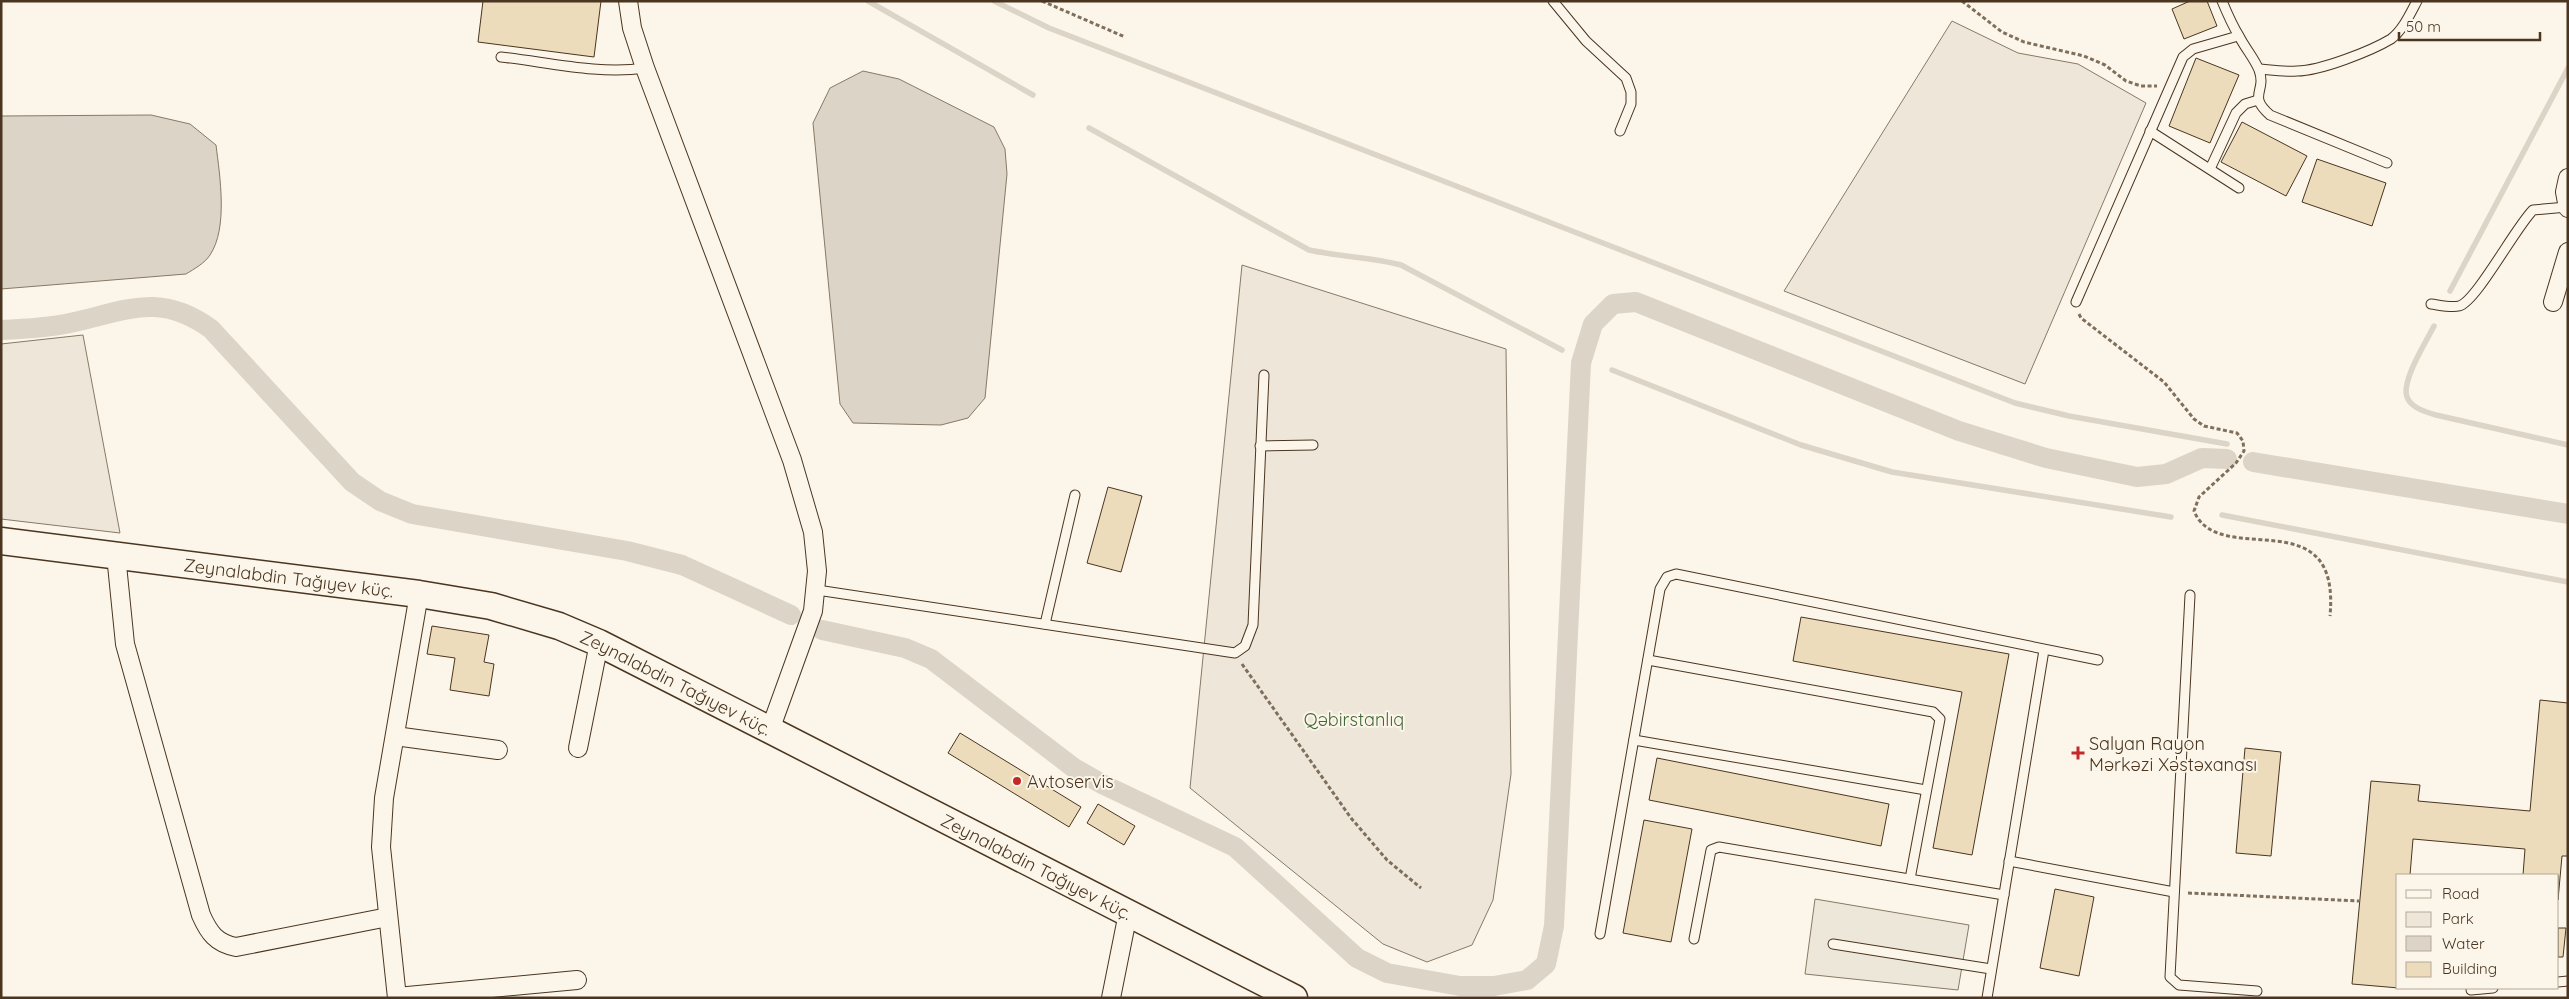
<svg xmlns="http://www.w3.org/2000/svg" width="2569" height="999" font-family="Quicksand,sans-serif">
  <rect width="100%" height="100%" fill="#fbf6e9"/>
  <g fill="#ede6d9" stroke="#887966">
    <polygon points="1952,21 2018,53 2078,64 2146,103 2025,384 1784,291"/>
    <polygon points="1242,265 1506,349 1511,774 1493,900 1472,945 1427,962 1383,944 1190,788"/>
    <polygon points="83,335 120,533 1,519 1,344"/>
  </g>
  <polygon fill="#ede7d9" stroke="#887966" points="1815,899 1969,925 1958,990 1805,974"/>
  <g fill="#dcd4c6" stroke="#887966">
    <polygon points="863,71 899,79 994,127 1005,149 1007,174 985,398 968,418 941,425 853,423 840,404 813,123 830,88"/>
    <path d="M151 115 190 124 216 145C220 177 228 228 210 255 205 263 194 269 186 274L1 289V116Z"/>
  </g>
  <g fill="none" stroke-linecap="round" stroke-linejoin="round">
    <g stroke="#dcd4c6" stroke-width="5.5">
      <polyline points="868,1 1033,95"/>
      <polyline points="994,1 1049,28 2015,403 2069,416 2227,444"/>
      <path d="M1089 128 1309 250C1340 257 1371 257 1401 265L1562 350"/>
      <polyline points="2450,291 2568,68"/>
      <path d="M2434 326C2426 342 2401 381 2407 397 2411 408 2426 412 2436 415L2568 445"/>
      <polyline points="1612,370 1801,445 1892,472 2171,517"/>
      <polyline points="2222,515 2568,582"/>
    </g>
    <g stroke="#dcd4c6" stroke-width="20">
      <path d="M1 330C24 329 47 328 70 323 126 311 159 291 211 329L352 482 380 501 412 514 627 551 682 565 791 615"/>
      <polyline points="2253,462 2568,514"/>
      <polyline points="822,630 905,648 931,659 1074,768 1104,785 1235,847 1357,958 1387,973 1460,986 1494,986 1527,980 1546,964 1554,926 1581,363 1593,324 1613,304 1636,302 1959,431 2046,458 2137,477 2166,474 2202,458 2227,459"/>
    </g>
  </g>
  <g fill="#ecdcbc" stroke="#4a3520">
    <polygon points="483,1 601,1 594,57 478,42"/>
    <polygon points="2190,1 2207,1 2217,26 2184,39 2172,9"/>
    <polygon points="2196,58 2239,75 2210,143 2169,126"/>
    <polygon points="2242,122 2307,156 2286,196 2221,162"/>
    <polygon points="2317,159 2386,183 2372,226 2302,202"/>
    <polygon points="1108,487 1142,496 1121,572 1087,563"/>
    <polygon points="1801,617 2009,654 1972,855 1933,848 1962,692 1793,661"/>
    <polygon points="432,626 489,635 484,662 494,664 489,696 450,690 455,658 427,654"/>
    <polygon points="2540,700 2568,703 2568,856 2562,856 2558,900 2558,875 2523,875 2525,849 2413,839 2410,875 2398,875 2399,988 2352,984 2371,781 2420,785 2418,801 2530,811"/>
    <polygon points="960,733 1081,807 1069,827 948,753"/>
    <polygon points="2245,748 2281,752 2271,856 2236,853"/>
    <polygon points="1657,758 1889,804 1881,846 1649,800"/>
    <polygon points="1098,804 1135,826 1124,845 1087,823"/>
    <polygon points="1644,820 1692,829 1671,942 1623,933"/>
    <polygon points="2055,889 2094,897 2079,976 2040,968"/>
    <polygon points="2558,928 2566,928 2563,957 2558,957"/>
  </g>
  <g fill="none" stroke-linecap="round" stroke-linejoin="round">
    <g stroke="#4a3520" stroke-width="11">
      <g id="service">
        <polyline points="1553,1 1586,41 1626,78 1631,92 1631,104 1620,131"/>
        <path d="M2222 1C2227 13 2232 25 2239 36 2245 48 2254 58 2259 70 2267 92 2247 95 2270 115L2387 163"/>
        <path d="M501 57C547 62 599 75 645 68"/>
        <path d="M2259 69C2271 70 2284 72 2297 71 2320 71 2371 51 2391 39 2403 30 2410 14 2417 1"/>
        <polyline points="2150,131 2239,188"/>
        <polyline points="2210,169 2236,113 2245,104 2258,100"/>
        <polyline points="2076,302 2183,57 2193,49 2238,36"/>
        <path d="M2431 304C2439 305 2451 308 2459 306 2476 302 2515 228 2533 210L2567 207"/>
        <polyline points="1260,446 1313,445"/>
        <polyline points="817,590 1235,653 1245,646 1253,625 1264,375"/>
        <polyline points="2190,595 2170,977 2179,985 2257,991"/>
        <polyline points="1045,624 1075,495"/>
        <polyline points="1648,660 1933,712 1940,719 1910,879"/>
        <polyline points="1634,740 1926,790"/>
        <polyline points="2009,861 2174,892"/>
        <polyline points="1600,934 1660,589 1667,577 1676,574 2098,660"/>
        <polyline points="1694,939 1711,850 1719,847 2004,895"/>
        <polyline points="1833,944 1991,969"/>
        <polyline points="2558,982 2568,981"/>
        <polyline points="2471,990 2493,988"/>
        <polyline points="1987,998 2044,650"/>
      </g>
    </g>
    <g stroke="#4a3520" stroke-width="20">
      <g id="minor">
        <polyline points="628,1 632,28 645,68 792,460 813,532 817,571 813,611 770,730"/>
        <polyline points="2568,178 2565,192 2568,208"/>
        <polyline points="2553,302 2568,252"/>
        <path d="M116 555 125 644 201 915C209 933 216 943 236 947L388 917"/>
        <polyline points="395,736 498,750"/>
        <polyline points="578,748 599,643"/>
        <polyline points="397,997 577,980"/>
        <polyline points="397,998 381,847 384,798 419,594"/>
        <polyline points="1111,998 1128,913"/>
      </g>
    </g>
    <g stroke="#4a3520" stroke-width="29">
      <g id="primary">
        <path id="s1" d="M1 541 419 594 491 606 559 626 599 643 770 730 1294 998"/>
      </g>
    </g>
    <g stroke="#7f6f5c" stroke-width="3" stroke-dasharray="4 2.5" stroke-linecap="butt">
      <polyline points="1042,1 1125,37"/>
      <polyline points="1962,1 2002,32 2024,42 2084,56 2105,65 2126,81 2141,86 2157,86"/>
      <path d="M2079 314 2081 318 2164 382 2194 419 2204 426 2237 433 2243 441 2244 451 2236 463 2199 497 2194 511C2219 571 2341 496 2330 616"/>
      <polyline points="1242,664 1351,818 1387,860 1421,888"/>
      <polyline points="2188,893 2359,901"/>
    </g>
    <use href="#service" stroke="#fbf6e9" stroke-width="9"/>
    <use href="#minor" stroke="#fbf6e9" stroke-width="18"/>
    <use href="#primary" stroke="#fbf6e9" stroke-width="26"/>
  </g>
  <g fill="#c62828" stroke="#fbf6e9" stroke-width="2">
    <path d="M2075.5 745.5h5v5h5v5h-5v5h-5v-5h-5v-5h5z"/>
    <circle cx="1017" cy="781" r="5"/>
  </g>
  <g text-anchor="middle" dominant-baseline="central" stroke-width="4" stroke-linejoin="round" paint-order="stroke">
    <g font-size="18" fill="#4a3520" stroke="#fbf6e9">
      <text stroke="none"><textPath href="#s1" startOffset="290">Zeynalabdin Tağıyev küç.</textPath></text>
      <text stroke="none"><textPath href="#s1" startOffset="695">Zeynalabdin Tağıyev küç.</textPath></text>
      <text stroke="none"><textPath href="#s1" startOffset="1100">Zeynalabdin Tağıyev küç.</textPath></text>
    </g>
    <g font-size="18" fill="#436837" stroke="#fbf6e9">
      <text x="1354" y="719">Qəbirstanlıq</text>
    </g>
    <g font-size="18" fill="#4a3520" stroke="#fbf6e9" text-anchor="start">
      <text x="2089" y="743">Salyan Rayon<tspan x="2089" dy="21">Mərkəzi Xəstəxanası</tspan></text>
      <text x="1027" y="781">Avtoservis</text>
    </g>
  </g>
  <rect width="2569" height="999" fill="none" stroke="#4a3520" stroke-width="5"/>
  <rect x="2396" y="874" width="162" height="115" fill="#fbf6e9" stroke="#b4a999"/>
  <rect x="2406" y="890" width="25" height="8" fill="#fbf6e9" stroke="#b4a999"/>
  <text x="2442" y="899" font-size="15" fill="#4a3520">Road</text>
  <rect x="2406" y="912" width="25" height="15" fill="#ede6d9" stroke="#b4a999"/>
  <text x="2442" y="924" font-size="15" fill="#4a3520">Park</text>
  <rect x="2406" y="936" width="25" height="15" fill="#dcd4c6" stroke="#b4a999"/>
  <text x="2442" y="949" font-size="15" fill="#4a3520">Water</text>
  <rect x="2406" y="962" width="25" height="15" fill="#ecdcbc" stroke="#b4a999"/>
  <text x="2442" y="974" font-size="15" fill="#4a3520">Building</text>
  <path d="M2399 32v8h141v-8" fill="none" stroke="#4a3520" stroke-width="2.5"/>
  <text x="2406" y="32" font-size="15" fill="#4a3520" stroke="#fbf6e9" stroke-width="4" paint-order="stroke">50 m</text>
</svg>
